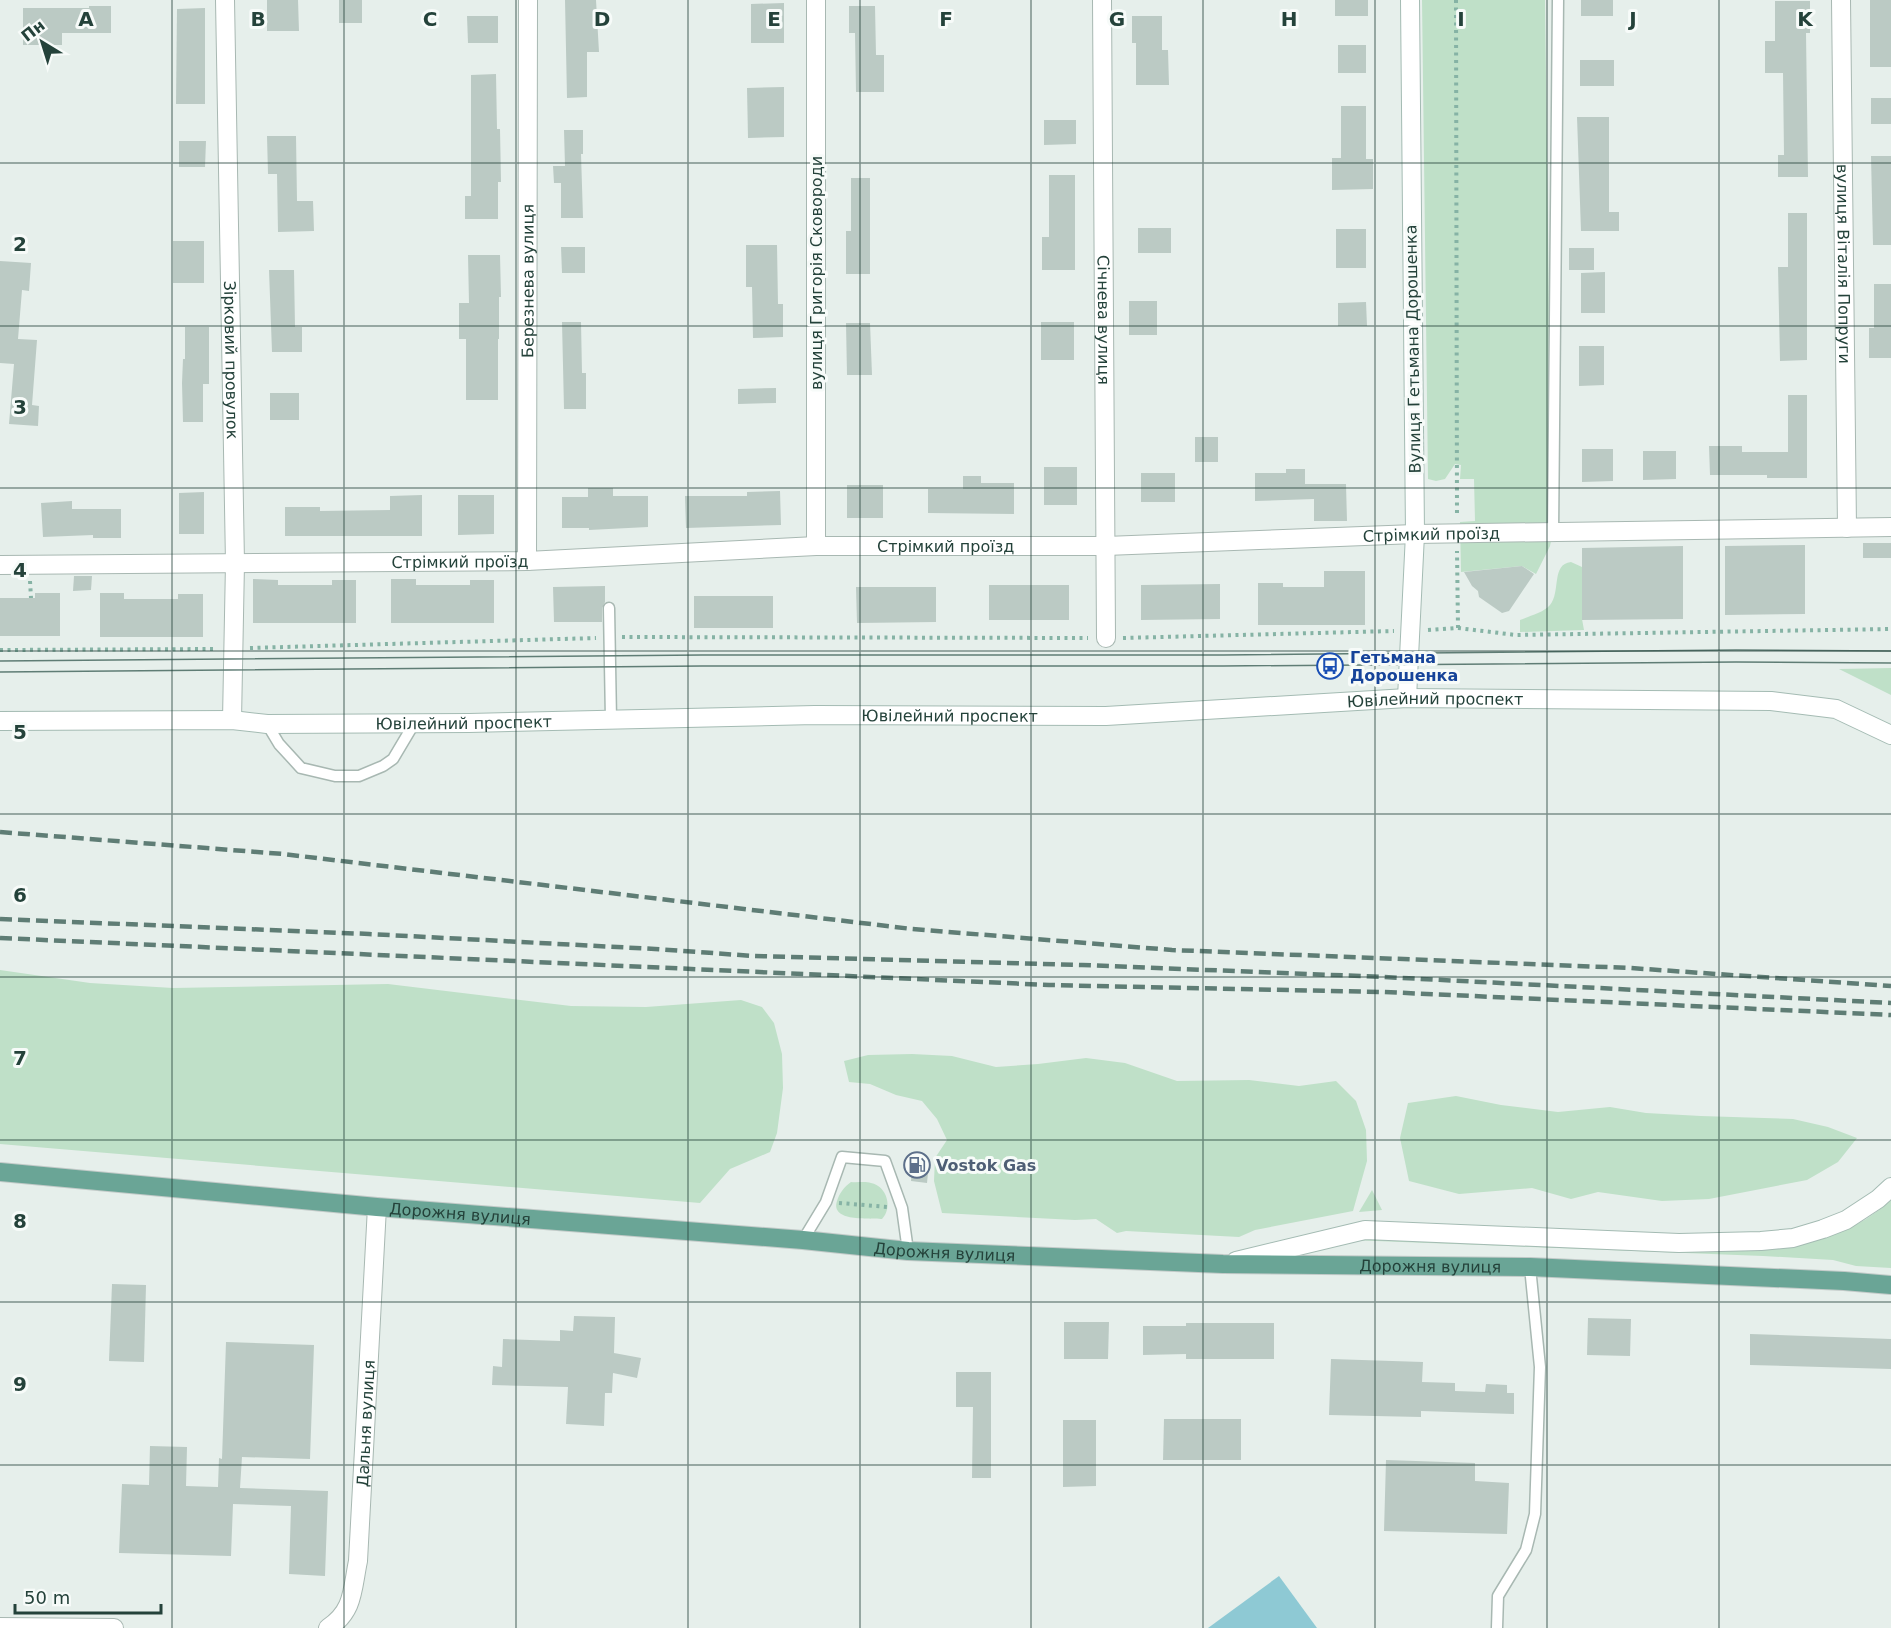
<svg xmlns="http://www.w3.org/2000/svg" width="1891" height="1628" font-family="'DejaVu Sans',sans-serif">
  <rect width="100%" height="100%" fill="#e6efeb"/>
  <g fill="#bfe0c8">
    <polygon points="1422,0 1545,0 1552,536 1550,546 1536,574 1522,566 1461,572 1460,522 1475,521 1474,479 1460,479 1461,465 1455,464 1445,479 1436,481 1428,479"/>
    <path d="M1571 562 1582 567V619L1584 630 1520 632V620C1529 616 1543 613 1550 605 1561 592 1551 564 1571 562Z"/>
    <polygon points="1891,668 1891,695 1839,669"/>
    <polygon points="0,970 90,983 173,988 388,984 571,1006 646,1007 741,1000 762,1007 774,1023 782,1054 783,1088 777,1133 770,1152 730,1169 700,1203 0,1144"/>
    <polygon points="912,1054 952,1056 996,1067 1038,1064 1086,1058 1125,1063 1177,1081 1249,1080 1299,1086 1336,1081 1356,1101 1366,1130 1367,1161 1353,1211 1255,1230 1239,1237 1126,1231 1117,1233 1096,1219 1075,1220 942,1213 934,1181 935,1158 947,1140 937,1119 922,1101 896,1095 870,1084 849,1082 844,1061 868,1055"/>
    <polygon points="1456,1096 1501,1105 1558,1112 1610,1107 1646,1113 1701,1116 1793,1119 1828,1127 1857,1138 1838,1162 1807,1180 1709,1199 1662,1201 1598,1192 1571,1199 1532,1188 1459,1194 1409,1181 1400,1138 1408,1103"/>
    <path d="M851 1182C857 1183 865 1181 871 1183 887 1186 893 1208 882 1219 869 1218 830 1222 837 1201 839 1194 844 1187 851 1182Z"/>
    <polygon points="1372,1190 1382,1210 1359,1212"/>
    <path d="M1891 1200V1268L1856 1266 1833 1260 1763 1256 1350 1240 1365 1238 1762 1250C1810 1246 1855 1233 1891 1200Z"/>
  </g>
  <polygon fill="#8ec9d4" points="1279,1576 1317,1628 1208,1628"/>
  <g fill="#bbcac4">
    <polygon points="267,0 298,0 299,31 267,31"/>
    <rect x="339" y="0" width="23" height="23"/>
    <polygon points="565,0 596,0 599,52 587,52 587,97 567,98"/>
    <rect x="1335" y="0" width="33" height="16"/>
    <rect x="1581" y="0" width="32" height="16"/>
    <rect x="1870" y="0" width="21" height="67"/>
    <polygon points="1775,1 1810,1 1810,33 1806,33 1808,177 1778,177 1778,155 1784,155 1783,73 1765,73 1765,41 1775,41"/>
    <polygon points="784,3 784,43 751,43 751,4"/>
    <polygon points="89,6 111,6 111,33 62,33 62,45 23,45 23,8 89,8"/>
    <polygon points="849,6 875,6 876,55 884,55 884,92 856,92 855,33 849,33"/>
    <polygon points="205,8 205,104 176,104 177,9"/>
    <polygon points="467,16 498,16 498,43 468,43"/>
    <polygon points="1132,16 1162,16 1162,50 1168,50 1169,85 1136,85 1136,43 1132,43"/>
    <rect x="1338" y="45" width="28" height="28"/>
    <rect x="1580" y="60" width="34" height="26"/>
    <polygon points="496,74 497,129 500,129 501,182 498,182 498,219 465,219 465,196 471,196 471,75"/>
    <polygon points="784,87 784,137 748,138 747,88"/>
    <rect x="1871" y="98" width="20" height="26"/>
    <polygon points="1341,106 1366,106 1366,159 1373,159 1373,189 1332,190 1332,158 1341,158"/>
    <polygon points="1577,117 1609,117 1609,212 1619,212 1619,231 1581,231"/>
    <polygon points="1044,120 1076,120 1076,144 1044,145"/>
    <polygon points="564,130 583,130 583,154 581,154 583,218 561,218 561,183 554,183 553,166 565,166"/>
    <polygon points="267,136 296,136 297,201 313,201 314,231 278,232 277,174 268,174"/>
    <polygon points="179,141 206,141 205,167 179,167"/>
    <polygon points="1871,156 1891,156 1891,245 1873,245"/>
    <polygon points="1049,175 1075,175 1075,270 1042,270 1042,237 1049,237"/>
    <polygon points="851,178 870,178 870,274 846,274 846,231 851,231"/>
    <polygon points="1788,213 1807,213 1807,360 1780,361 1778,267 1788,267"/>
    <rect x="1138" y="228" width="33" height="25"/>
    <rect x="1336" y="229" width="30" height="39"/>
    <rect x="173" y="241" width="31" height="42"/>
    <polygon points="746,245 777,245 778,304 783,304 783,337 753,338 752,287 746,287"/>
    <polygon points="561,247 585,247 585,273 562,273"/>
    <rect x="1569" y="248" width="25" height="22"/>
    <polygon points="468,255 500,255 501,297 499,297 499,339 498,339 498,400 466,400 466,339 459,339 459,303 469,303"/>
    <polygon points="0,261 31,263 29,291 22,290 18,339 37,340 32,405 39,406 38,426 9,424 14,364 0,363"/>
    <polygon points="269,270 294,270 295,327 302,327 302,352 272,352"/>
    <polygon points="1605,272 1605,313 1581,313 1581,273"/>
    <polygon points="1874,284 1891,284 1891,358 1869,358 1869,328 1874,328"/>
    <rect x="1129" y="301" width="28" height="34"/>
    <polygon points="1366,302 1367,326 1338,326 1338,303"/>
    <polygon points="562,322 581,322 582,373 586,373 586,409 564,409"/>
    <rect x="1041" y="322" width="33" height="38"/>
    <polygon points="846,323 870,323 872,375 847,375"/>
    <polygon points="185,327 209,327 209,384 203,384 203,422 183,422 182,383 183,359 185,359"/>
    <polygon points="1579,346 1604,346 1604,385 1579,386"/>
    <polygon points="776,388 776,403 738,404 738,389"/>
    <rect x="270" y="393" width="29" height="27"/>
    <polygon points="1788,395 1807,395 1807,478 1767,478 1767,475 1710,475 1709,446 1742,446 1742,452 1788,452"/>
    <rect x="1195" y="437" width="23" height="25"/>
    <polygon points="1582,449 1613,449 1613,481 1582,482"/>
    <polygon points="1643,451 1676,451 1676,479 1643,480"/>
    <rect x="1044" y="467" width="33" height="38"/>
    <polygon points="1286,469 1305,469 1305,484 1346,484 1347,521 1314,521 1314,499 1255,501 1255,473 1286,473"/>
    <rect x="1141" y="473" width="34" height="29"/>
    <polygon points="963,476 981,476 981,483 1014,483 1014,514 928,513 928,489 963,489"/>
    <rect x="847" y="485" width="36" height="33"/>
    <polygon points="588,488 613,488 613,496 648,496 648,527 589,530 589,528 562,528 562,497 588,497"/>
    <polygon points="780,491 781,525 686,528 685,496 747,496 747,492"/>
    <polygon points="204,492 204,534 179,534 179,493"/>
    <polygon points="422,495 422,536 285,536 285,507 320,507 320,511 390,510 390,496"/>
    <polygon points="458,495 494,495 494,534 458,535"/>
    <polygon points="72,501 72,509 121,509 121,538 93,538 93,535 43,537 41,503"/>
    <rect x="1863" y="543" width="28" height="15"/>
    <polygon points="1805,545 1805,614 1725,615 1725,546"/>
    <polygon points="1683,546 1683,619 1582,620 1582,548"/>
    <polygon points="1522,566 1534,574 1509,611 1502,613 1479,597 1478,591 1472,586 1464,572"/>
    <polygon points="1324,571 1365,571 1365,625 1258,625 1258,583 1283,583 1283,587 1324,587"/>
    <polygon points="74,576 92,576 91,590 73,591"/>
    <polygon points="253,579 278,580 278,585 332,585 332,580 356,580 356,623 253,623"/>
    <polygon points="391,579 416,579 416,585 470,585 470,580 494,580 494,623 391,623"/>
    <polygon points="1220,584 1220,619 1141,620 1141,585"/>
    <rect x="989" y="585" width="80" height="35"/>
    <polygon points="605,586 605,602 602,608 602,622 554,622 553,587"/>
    <polygon points="856,587 936,587 936,622 857,623"/>
    <polygon points="35,593 60,593 60,636 0,636 0,598 35,598"/>
    <polygon points="100,593 124,593 124,599 178,599 178,594 203,594 203,637 100,637"/>
    <rect x="694" y="596" width="79" height="32"/>
    <polygon points="913,1161 929,1163 927,1183 911,1181"/>
    <polygon points="112,1284 146,1285 144,1362 109,1361"/>
    <polygon points="574,1316 615,1317 614,1353 641,1358 637,1378 613,1373 612,1393 605,1393 604,1426 566,1424 568,1387 492,1385 493,1366 502,1367 503,1339 560,1341 560,1330 573,1331"/>
    <polygon points="1588,1318 1631,1319 1630,1356 1587,1355"/>
    <polygon points="1064,1322 1109,1322 1108,1359 1064,1359"/>
    <polygon points="1186,1323 1274,1323 1274,1359 1186,1359 1186,1354 1143,1355 1143,1326 1186,1326"/>
    <polygon points="1750,1334 1891,1339 1891,1369 1750,1365"/>
    <polygon points="226,1342 314,1345 310,1459 242,1457 240,1488 328,1491 325,1576 289,1574 291,1506 233,1504 231,1556 119,1553 122,1484 149,1485 150,1446 187,1447 186,1486 218,1487 219,1458 222,1459"/>
    <polygon points="1331,1359 1423,1362 1422,1382 1455,1383 1455,1391 1485,1392 1486,1384 1507,1385 1507,1393 1514,1393 1514,1414 1421,1411 1421,1417 1329,1415"/>
    <polygon points="956,1372 991,1372 991,1478 972,1478 973,1407 956,1407"/>
    <polygon points="1164,1419 1241,1419 1241,1460 1163,1460"/>
    <polygon points="1063,1420 1096,1420 1096,1486 1063,1487"/>
    <polygon points="1386,1460 1475,1463 1475,1481 1509,1483 1507,1534 1384,1531"/>
  </g>
  <g fill="none" stroke-linecap="round" stroke-linejoin="round">
    <g stroke="#a8b8b2" stroke-width="13">
      <g id="lane">
        <polyline points="1553,533 1558,0"/>
        <polyline points="609,608 611,720"/>
        <polyline points="267,724 279,744 301,768 335,776 359,776 383,766 393,759 415,722"/>
        <polyline points="803,1240 826,1202 842,1157 885,1161 902,1208 908,1251"/>
        <polyline points="1497,1628 1498,1596 1526,1550 1535,1514 1540,1367 1530,1267"/>
      </g>
    </g>
    <g stroke="#a8b8b2" stroke-width="20">
      <g id="street">
        <path id="s1" d="M225 0 235 563 232 720"/>
        <path id="s2" d="M1102 0 1106 638"/>
        <path id="s3" d="M1841 0 1847 528"/>
        <polyline points="816,546 816,0"/>
        <path id="s4" d="M527 561 528 0"/>
        <path id="s5" d="M0 565 527 561 816 546H1106L1415 534 1891 527"/>
        <polyline points="0,1627 114,1628"/>
        <path id="s6" d="M328 1628C354 1611 352 1590 358 1561L377 1207"/>
      </g>
    </g>
    <g stroke="#a4bbb3" stroke-width="20">
      <g id="secondary">
        <polyline points="1407,698 1415,534 1410,0"/>
        <path id="s7" d="M0 721 232 720 267 724 469 723 815 715 1106 716 1407 698 1771 701 1836 709 1891 735"/>
        <polyline points="1236,1261 1365,1230 1679,1243 1761,1241 1793,1238 1823,1229 1846,1220 1878,1199 1891,1187"/>
      </g>
    </g>
    <g stroke="#c2cac8" stroke-width="20">
      <g id="primary">
        <path id="s8" d="M0 1172 377 1207 803 1240 908 1251 1223 1264 1530 1267 1844 1281 1891 1285"/>
      </g>
    </g>
    <g stroke="#86b3a5" stroke-width="4" stroke-dasharray="3 4.5" stroke-linecap="butt">
      <polyline points="1456,0 1457,517"/>
      <polyline points="30,581 31,598"/>
      <polyline points="1458,628 1516,635 1891,629"/>
      <polyline points="1428,630 1458,628 1457,551"/>
      <polyline points="622,637 1088,638"/>
      <polyline points="1123,638 1394,631"/>
      <polyline points="250,648 596,638"/>
      <polyline points="0,650 215,649"/>
      <polyline points="839,1203 888,1207"/>
    </g>
    <use href="#lane" stroke="#fff" stroke-width="10"/>
    <use href="#street" stroke="#fff" stroke-width="18"/>
    <use href="#secondary" stroke="#fff" stroke-width="18"/>
    <use href="#primary" stroke="#6aa596" stroke-width="18"/>
    <g stroke="#5f7d75" stroke-width="1.5">
      <polyline points="0,661 702,655 1223,655 1736,650 1891,651"/>
      <polyline points="0,672 702,666 1223,666 1736,662 1891,663"/>
    </g>
    <g stroke="#5f7d75" stroke-width="4.5" stroke-dasharray="12 6" stroke-linecap="butt">
      <polyline points="0,832 283,854 912,929 1172,950 1630,968 1891,986"/>
      <polyline points="0,919 369,934 655,949 754,956 1082,965 1384,977 1891,1003"/>
      <polyline points="0,938 1049,985 1384,992 1891,1015"/>
    </g>
  </g>
  <path fill="none" stroke="#24423a" stroke-width="1.5" stroke-opacity="0.55" d="M172 0V1628M344 0V1628M516 0V1628M688 0V1628M860 0V1628M1031 0V1628M1203 0V1628M1375 0V1628M1547 0V1628M1719 0V1628M0 163H1891M0 326H1891M0 488H1891M0 651H1891M0 814H1891M0 977H1891M0 1140H1891M0 1302H1891M0 1465H1891"/>
  <defs>
    <g id="bus-ring" transform="scale(1.35)"><circle r="9.5" fill="#f7fbf9" stroke="#1a4fb4" stroke-width="1.5"/><path d="M-5-6H5V4H4V6H2V4H-2V6H-4V4H-5ZM-3.5-4V0h7V-4ZM-3.5 1.2v1.5H-2V1.2ZM2 1.2v1.5H3.5V1.2Z" fill="#1a4fb4"/></g>
    <g id="fuel-ring" transform="scale(1.35)"><circle r="9.5" fill="#f7fbf9" stroke="#5c6f8a" stroke-width="1.5"/><path d="M-5.5-6h7V0h2V4h1.3V-2.5L3-4.5l.8-.8L6-3V5H2.5V1h-1V6h-7ZM-4.2-4.7v3.2H.2V-4.7Z" fill="#5c6f8a"/></g>
  </defs>
  <g fill-rule="evenodd">
    <use href="#bus-ring" x="1330" y="666"/>
    <use href="#fuel-ring" x="917" y="1165"/>
  </g>
  <g text-anchor="middle" dominant-baseline="central" stroke-width="6" stroke-linejoin="round" paint-order="stroke">
    <g font-size="16" fill="#24423a" stroke="#f7fbf9">
      <text stroke="none"><textPath href="#s3" startOffset="264">вулиця Віталія Попруги</textPath></text>
      <text transform="translate(816 273) rotate(-90)">вулиця Григорія Сковороди</text>
      <text stroke="none"><textPath href="#s4" startOffset="280">Березнева вулиця</textPath></text>
      <text stroke="none"><textPath href="#s2" startOffset="320">Січнева вулиця</textPath></text>
      <text transform="translate(1413 349) rotate(-91)">Вулиця Гетьмана Дорошенка</text>
      <text stroke="none"><textPath href="#s1" startOffset="360">Зірковий провулок</textPath></text>
      <text stroke="none"><textPath href="#s5" startOffset="1432">Стрімкий проїзд</textPath></text>
      <text stroke="none"><textPath href="#s5" startOffset="946">Стрімкий проїзд</textPath></text>
      <text stroke="none"><textPath href="#s5" startOffset="460">Стрімкий проїзд</textPath></text>
      <text stroke="none"><textPath href="#s7" startOffset="1436">Ювілейний проспект</textPath></text>
      <text stroke="none"><textPath href="#s7" startOffset="950">Ювілейний проспект</textPath></text>
      <text stroke="none"><textPath href="#s7" startOffset="464">Ювілейний проспект</textPath></text>
      <text stroke="none"><textPath href="#s8" startOffset="462">Дорожня вулиця</textPath></text>
      <text stroke="none"><textPath href="#s8" startOffset="948">Дорожня вулиця</textPath></text>
      <text stroke="none"><textPath href="#s8" startOffset="1434">Дорожня вулиця</textPath></text>
      <text stroke="none"><textPath href="#s6" startOffset="214">Дальня вулиця</textPath></text>
    </g>
    <g font-size="16" font-weight="bold" fill="#164399" stroke="#f7fbf9" text-anchor="start">
      <text x="1350" y="657">Гетьмана<tspan x="1350" dy="18">Дорошенка</tspan></text>
    </g>
    <g font-size="16" font-weight="bold" fill="#4e5e75" stroke="#f7fbf9" text-anchor="start">
      <text x="936" y="1165">Vostok Gas</text>
    </g>
  </g>
  <g font-size="20" text-anchor="middle" font-weight="bold" fill="#24423a" stroke="#f7fbf9" stroke-width="6" stroke-linejoin="round" paint-order="stroke">
    <text x="86" y="26">A</text>
    <text x="258" y="26">B</text>
    <text x="430" y="26">C</text>
    <text x="602" y="26">D</text>
    <text x="774" y="26">E</text>
    <text x="946" y="26">F</text>
    <text x="1117" y="26">G</text>
    <text x="1289" y="26">H</text>
    <text x="1461" y="26">I</text>
    <text x="1633" y="26">J</text>
    <text x="1805" y="26">K</text>
    <text x="20" y="251">2</text>
    <text x="20" y="414">3</text>
    <text x="20" y="577">4</text>
    <text x="20" y="739">5</text>
    <text x="20" y="902">6</text>
    <text x="20" y="1065">7</text>
    <text x="20" y="1228">8</text>
    <text x="20" y="1391">9</text>
  </g>
  <g transform="translate(42 42) rotate(322)" stroke="#f7fbf9" stroke-width="4.5" paint-order="stroke">
  <path d="M0-4.5L10 22L0 15L-10 22Z" fill="#24423a"/>
  <text y="-9" font-size="16" font-weight="bold" text-anchor="middle" fill="#24423a">Пн</text>
  </g>
  <path d="M15 1604v9h146v-9" fill="none" stroke="#24423a" stroke-width="3"/>
  <text x="24" y="1604" font-size="18" fill="#24423a" stroke="#f7fbf9" stroke-width="4.5" paint-order="stroke">50 m</text>
</svg>
